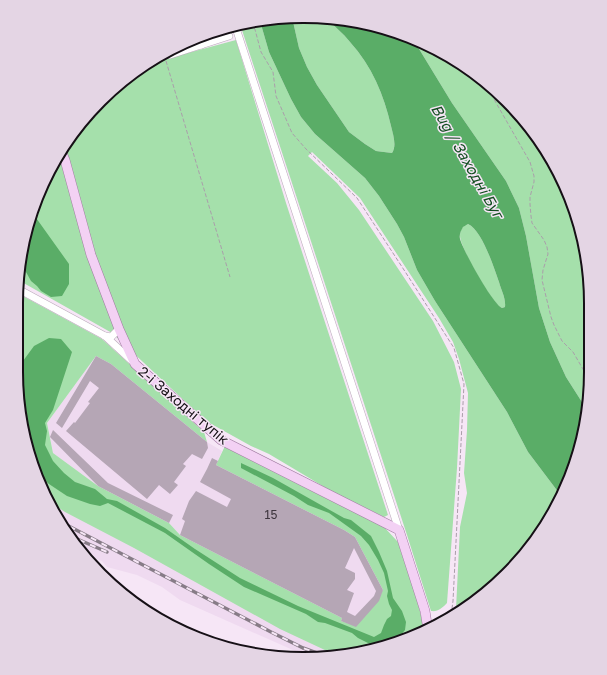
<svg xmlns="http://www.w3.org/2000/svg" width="607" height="675" font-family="'Golos Text',sans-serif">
  <rect width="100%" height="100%" fill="#f6e6f6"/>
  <g fill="#efdaf0">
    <polygon points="96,356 111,364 207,442 222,451 216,465 344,530 355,537 383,590 356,627 337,620 180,535 169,523 98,486 53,453 47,423"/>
    <polygon points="43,491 112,528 364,651 311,658 180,600 162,587 137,575 107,567 102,561 83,554 76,547 46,498"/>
  </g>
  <g fill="#a5e0ab">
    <path d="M292 17 326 18C334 26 343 33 350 42 372 66 384 95 391 126 393 134 397 146 392 153L376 151 365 144 349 132 317 85 307 67 299 48Z"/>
    <path d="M260 21 269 52 291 99 301 117 315 134 365 178 379 196 397 224 404 237 417 270 435 301 507 412 528 452 562 497 531 547 493 588 455 613 456 609 460 527 467 493 464 473 467 430 468 393 459 359 453 342 439 318 360 198 312 152 308 156 337 183 359 210 433 321 454 362 461 389 457 468 447 603C442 608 438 612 431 611L407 535 240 24Z"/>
    <polygon points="413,39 447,55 493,88 532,129 561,177 581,229 590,285 590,391 587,410 566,377 550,342 539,308 526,236 519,208 506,181 452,103"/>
    <polygon points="236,40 286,203 388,515 384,517 331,491 269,454 251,446 206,421 112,333 20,281 21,248 55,160 88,114 129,75 161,55 169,58"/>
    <path d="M468 224C482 230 494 268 499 282 501 290 506 298 505 307L502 308C492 304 460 247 460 236 460 230 462 226 468 224Z"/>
    <polygon points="19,294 102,339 204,432 207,442 111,364 96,356 47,423 53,453 98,486 169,523 180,535 342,618 341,621 356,626 383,590 355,537 344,530 216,465 225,446 384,527 398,542 417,599 424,628 423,632 378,649 338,654 327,651 280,629 134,548 65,512 47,500 22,428 16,371"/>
    <polygon points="156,616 165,616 193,629 222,645 177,629"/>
  </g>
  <g fill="#5aad67" fill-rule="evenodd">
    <path d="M285 17H292L299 48 307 67 317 85 349 132 365 144 376 151 392 153C397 146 393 134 391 126 384 95 372 66 350 42 343 33 334 26 326 18H341L396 31 413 39 452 103 506 181 519 208 526 236 539 308 550 342 566 377 587 410 581 446 562 497 528 452 507 412 435 301 417 270 404 237 397 224 379 196 365 178 315 134 301 117 291 99 269 52 260 21ZM468 224C482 230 494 268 499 282 501 290 506 298 505 307L502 308C492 303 463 250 460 239 459 234 461 231 463 227Z"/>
    <polygon points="34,215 69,264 69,284 62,296 51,297 41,291 37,286 31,281 21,263 21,248"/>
    <polygon points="49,338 61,339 72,352 53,410 45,423 47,431 45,445 53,461 64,473 75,482 95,489 107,499 117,501 165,528 195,549 240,578 298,606 374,637 381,633 384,625 387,619 391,616 392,610 389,604 387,596 388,591 384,573 378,560 369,545 361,536 329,513 308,505 294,496 241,468 241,463 273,478 344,518 351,520 371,536 379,552 387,571 393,598 402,611 406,622 405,630 396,641 384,647 372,645 358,638 352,633 325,623 318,622 306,614 244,587 209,564 165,533 108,503 100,506 90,504 67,496 49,484 37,474 22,428 19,407 18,372 23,361 34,346"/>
  </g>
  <g fill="#b5a6b5" fill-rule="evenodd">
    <polygon points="96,356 111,364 207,442 208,448 202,459 192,454 183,464 186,466 174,482 178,485 170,494 159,485 147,499 66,431 74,422 75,423 90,403 88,402 99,388 90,381 62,428 56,423"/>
    <polygon points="53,430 108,483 173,515 169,523 98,486 50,437"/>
    <path d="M212 458 218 461 216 465 344 530 355 537 383 590 379 601 356 627 341 621 342 618 180 535 185 521 182 519 189 501 196 491 227 507 231 499 200 482 207 469ZM354 548 376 591 374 596 355 616 347 612 354 593 347 590 355 579V573L345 568Z"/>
  </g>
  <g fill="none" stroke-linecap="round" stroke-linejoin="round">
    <g stroke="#baabba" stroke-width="8">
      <g id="minor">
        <polyline points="235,25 399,530"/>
        <polyline points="199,37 201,45"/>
        <polyline points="170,55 229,36"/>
        <polyline points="20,290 105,336 132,361"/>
        <polyline points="105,336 111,337 119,329"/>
      </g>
    </g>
    <g stroke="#a07aa1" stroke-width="10">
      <polyline id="major" points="61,151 65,160 91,255 119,329 135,364 221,440 399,530 425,611 428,630"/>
    </g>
    <g stroke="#aa9eaa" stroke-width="1" stroke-dasharray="4 2" stroke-linecap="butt">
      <polyline points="253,22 261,52 273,72 276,96 292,133 306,149 357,198 406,273 454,348 464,384 453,601 451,616"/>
      <polyline points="166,61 230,277"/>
      <polyline points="487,83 495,101 530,162 534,176 534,182 530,197 530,204 531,216 532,223 544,240 547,247 548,254 543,270 542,280 551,317 554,325 562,341 573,352 587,376 590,385"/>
    </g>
    <use href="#minor" stroke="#fff" stroke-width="7"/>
    <use href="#major" stroke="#f3d1f4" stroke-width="9"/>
    <g stroke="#877c87" stroke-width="3.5">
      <g id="rail">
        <polyline points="59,521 271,632 303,648 325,656"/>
        <polyline points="68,535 107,552"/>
      </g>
    </g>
    <use href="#rail" stroke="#f6e6f6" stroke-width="2" stroke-dasharray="6" stroke-linecap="butt"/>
  </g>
  <g text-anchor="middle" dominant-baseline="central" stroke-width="3" stroke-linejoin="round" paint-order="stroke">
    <g font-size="12" fill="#3e363e">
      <text x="271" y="514">15</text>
    </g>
    <g font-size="14" fill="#161016" stroke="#f6e6f6">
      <text transform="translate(184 405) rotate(40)">2-і Заходні тупік</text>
    </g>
    <g font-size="15" font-style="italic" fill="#134e20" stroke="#f6e6f6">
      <text transform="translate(468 161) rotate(60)">Bug / Заходні Буг</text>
    </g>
  </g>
  <path d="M0 0H607V675H0ZM303 23H304A280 280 0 0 1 584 303V372A280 280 0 0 1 304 652H303A280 280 0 0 1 23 372V303A280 280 0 0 1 303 23Z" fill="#e4d5e4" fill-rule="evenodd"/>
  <path fill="none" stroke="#161016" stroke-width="2" d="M303 23H304A280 280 0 0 1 584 303V372A280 280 0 0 1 304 652H303A280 280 0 0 1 23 372V303A280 280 0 0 1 303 23Z"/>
</svg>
